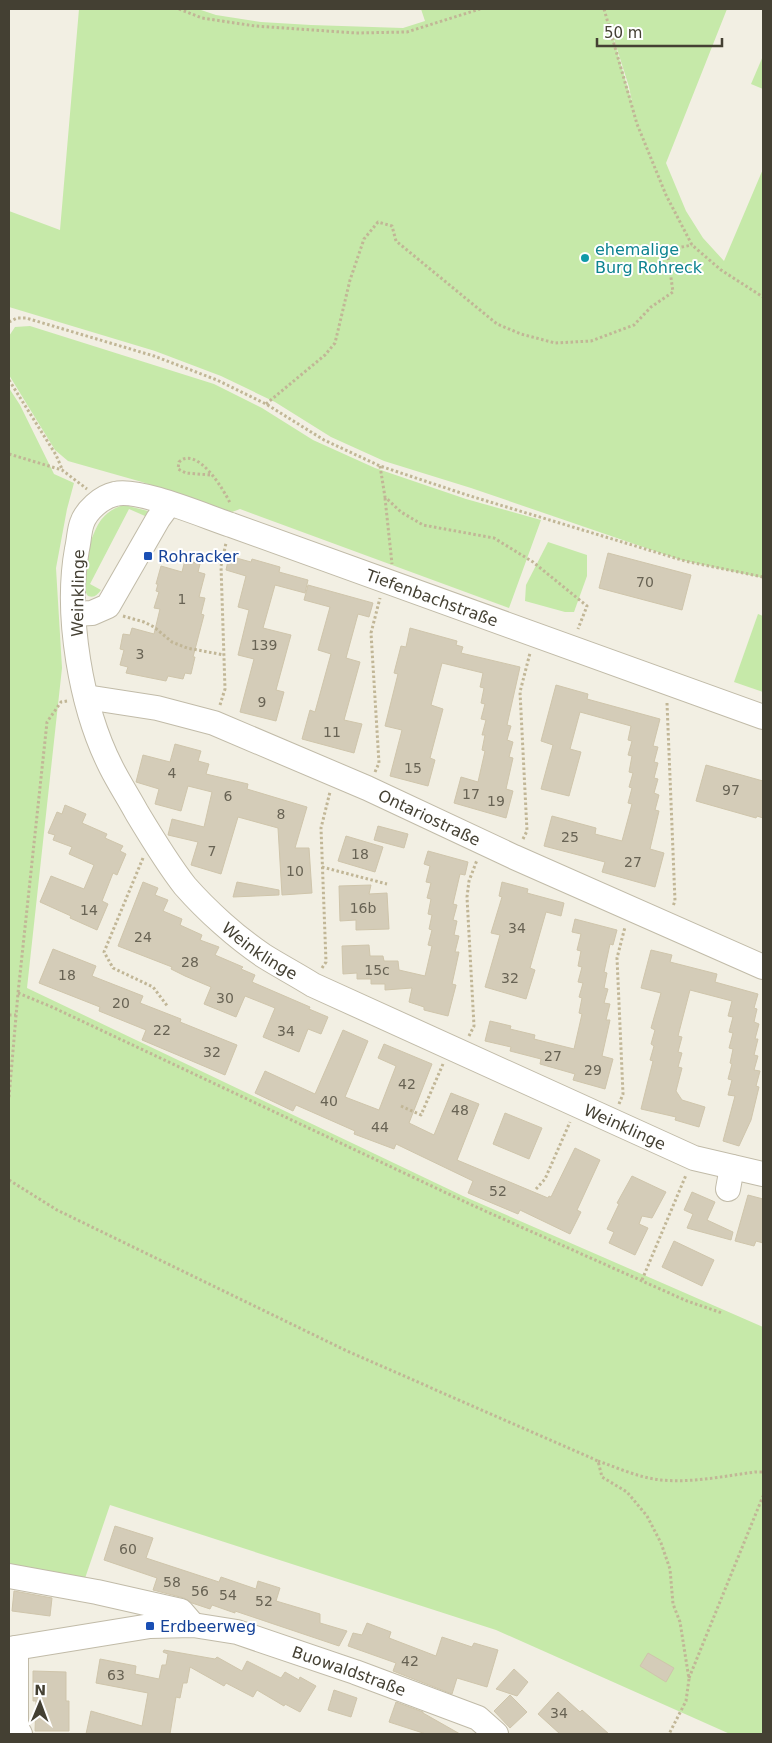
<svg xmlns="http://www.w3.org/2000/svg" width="772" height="1743" font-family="'DejaVu Sans',sans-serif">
  <rect width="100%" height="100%" fill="#f2efe3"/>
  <g fill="#c6e9a9" fill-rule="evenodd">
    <path d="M79 9H198L216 15 261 22 311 25 403 28 425 21 421 9H727L666 163 686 211 703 238 724 261 763 169V578L681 560 471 488 384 461 331 437 275 402 221 376 155 351 9 307V211L60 230ZM607 17 629 87 633 107V106Z"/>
    <polygon points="763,56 763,89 751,84"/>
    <polygon points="30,326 214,384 262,408 313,440 375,468 466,499 541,520 509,608 240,509 232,512 142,482 68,461 55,450 9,375 9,336 15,327"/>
    <polygon points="9,388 20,405 54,474 74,483 67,509 56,568 62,668 27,988 463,1196 763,1327 763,1734 730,1734 496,1630 110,1505 80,1593 9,1580"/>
    <path d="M124 505 148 511 145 516 129 509 90 584 101 590C97 595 95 598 88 596 77 581 90 535 101 520 107 512 114 508 124 505Z"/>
    <polygon points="548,542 587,555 587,576 574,612 565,612 525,601 526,585"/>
    <polygon points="758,614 763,616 763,692 734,682"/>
  </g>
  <g fill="#d4ccb8" stroke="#cfc5ab">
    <polygon points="608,553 691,575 682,610 599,588"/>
    <polygon points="229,556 251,562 252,559 280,567 279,572 308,580 305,593 275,585 263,628 291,635 276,690 284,692 276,721 240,712 254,659 238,655 249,610 238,607 246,576 226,570"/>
    <polygon points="185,560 200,564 198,572 205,574 199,597 205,598 201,614 204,615 193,657 195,657 191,674 185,673 183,679 168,676 166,681 126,673 128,667 120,665 124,650 120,649 123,634 130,635 132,628 154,634 160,609 154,608 159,592 156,591 158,584 156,584 161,566 182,572"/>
    <polygon points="308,585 373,603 369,617 358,614 346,658 360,662 344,720 362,724 354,753 302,739 310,710 315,712 331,654 318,650 330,607 304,600"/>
    <polygon points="410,628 457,641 456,645 463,647 461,653 520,667 507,725 511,726 507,740 513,742 509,757 513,758 506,789 513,791 506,818 454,803 461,777 478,782 485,751 482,750 485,735 482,735 486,720 481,719 485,704 481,703 484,688 480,687 483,673 442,663 431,705 443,709 430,758 435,760 428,786 390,776 402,730 385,726 398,674 394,673 401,646 406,647"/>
    <polygon points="556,685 588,694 587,699 660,719 653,746 658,747 654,762 658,763 654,778 658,779 654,793 659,795 655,810 659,811 650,849 664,853 655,887 602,872 605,862 544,846 552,816 596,828 595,834 622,841 632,804 628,803 632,788 629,787 633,773 629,772 632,756 628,755 632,741 628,740 631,726 580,712 570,749 581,752 569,796 541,789 553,745 541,741"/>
    <polygon points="175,744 201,751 198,761 209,764 206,774 248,784 247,789 307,807 295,848 309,848 312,893 282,895 278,828 238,817 221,874 191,865 198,842 168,835 172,819 204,827 212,792 188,786 181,811 155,804 159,789 136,782 143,755 170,762"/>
    <polygon points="706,765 763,781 763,818 757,816 756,818 696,801"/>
    <polygon points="65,805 86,814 82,823 107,834 105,838 123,846 120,851 126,854 117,875 113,873 102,901 108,904 97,930 70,918 71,916 40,902 51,876 84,889 94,865 69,854 72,847 53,840 55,835 48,833 57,812 62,814"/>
    <polygon points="378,826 408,834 404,848 374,840"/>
    <polygon points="346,836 383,847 375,872 338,861"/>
    <polygon points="428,851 468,862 465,875 460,874 453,904 457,905 453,920 457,921 454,935 459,936 455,952 459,952 452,984 456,985 448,1016 424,1010 424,1007 409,1002 412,988 385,990 385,984 371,984 371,979 357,979 357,973 343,974 342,946 369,945 370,956 383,956 384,961 398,961 399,970 425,976 432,946 428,945 432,930 429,929 432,915 428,914 431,899 427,898 431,883 426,882 430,866 424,864"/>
    <polygon points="143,882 158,888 155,895 168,900 163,911 182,919 180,925 202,935 200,940 219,947 215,955 243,967 241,969 255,975 252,982 310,1007 309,1009 328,1017 321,1034 308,1029 299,1052 263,1037 275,1008 245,996 236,1017 204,1004 211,987 185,976 171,969 172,967 118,946"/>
    <polygon points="237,882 279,890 279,895 233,897"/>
    <polygon points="502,882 528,889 527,893 564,903 561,916 546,912 530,968 535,970 526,999 485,987 500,935 491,933 502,897 499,896"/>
    <polygon points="371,885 369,894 387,893 389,929 356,930 356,920 340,921 339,886"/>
    <polygon points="575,919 617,930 613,945 610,944 604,972 607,973 604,988 608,989 604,1003 610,1004 606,1020 610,1020 602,1056 613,1059 605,1089 573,1080 575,1074 540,1064 541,1059 510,1051 511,1047 485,1041 490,1021 511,1026 510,1029 535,1035 534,1039 574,1049 582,1014 579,1013 582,998 579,997 583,983 578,982 582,967 578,966 581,951 577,950 581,934 572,932"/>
    <polygon points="53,949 96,966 92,976 143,996 140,1003 181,1019 180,1022 237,1045 225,1075 142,1040 146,1030 99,1011 100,1007 39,983"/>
    <polygon points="651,950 672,955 670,962 717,974 715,982 758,994 754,1008 757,1009 754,1022 759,1024 755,1039 758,1039 754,1055 758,1056 754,1070 760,1071 756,1086 759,1087 751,1120 739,1146 723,1141 735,1096 728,1095 732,1080 728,1079 732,1064 730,1063 733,1049 729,1048 733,1033 729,1032 733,1017 728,1016 732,1001 690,990 678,1036 682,1037 678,1052 682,1053 678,1067 682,1068 676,1091 682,1100 705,1107 699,1127 675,1120 676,1117 641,1109 653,1061 650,1060 654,1046 651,1044 655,1030 651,1028 661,993 641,988"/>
    <polygon points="343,1030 368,1041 345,1097 379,1110 396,1066 378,1058 384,1044 432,1064 409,1123 434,1135 451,1093 479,1104 457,1160 548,1198 549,1196 551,1197 575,1148 600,1160 577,1210 581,1212 570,1234 520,1210 518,1214 468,1193 473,1181 396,1144 394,1149 354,1134 355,1131 296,1105 293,1111 255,1093 265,1071 315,1094"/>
    <polygon points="505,1113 542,1128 529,1159 493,1144"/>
    <polygon points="632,1176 666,1192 652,1218 642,1216 639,1224 648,1228 635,1255 609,1243 614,1232 607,1229 619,1204 617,1203"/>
    <polygon points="692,1192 715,1202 707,1220 733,1232 731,1240 687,1228 693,1214 684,1210"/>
    <polygon points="748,1195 763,1199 763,1243 756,1241 754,1246 735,1241"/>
    <polygon points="674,1241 714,1260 702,1286 662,1267"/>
    <polygon points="115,1526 153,1538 146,1558 219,1582 221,1577 256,1589 258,1581 280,1588 276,1601 320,1614 320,1623 347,1631 339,1646 235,1611 235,1613 212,1605 210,1609 192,1603 184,1598 153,1590 157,1578 104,1560"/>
    <polygon points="14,1591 52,1598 50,1616 12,1611"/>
    <polygon points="367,1623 391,1632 389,1638 436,1656 442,1637 472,1647 474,1643 498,1650 487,1687 457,1678 452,1694 393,1671 396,1663 348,1646 353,1633 362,1635"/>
    <polygon points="164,1650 215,1659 217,1657 242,1671 247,1661 281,1678 285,1672 299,1680 300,1677 316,1686 300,1712 285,1704 284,1706 257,1690 253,1697 226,1683 224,1686 190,1667 187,1683 183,1683 180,1698 176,1697 170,1734 86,1734 91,1711 142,1726 148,1693 96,1683 100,1659 136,1666 135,1674 159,1679 162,1665 166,1665 168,1654 163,1652"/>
    <polygon points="648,1653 674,1668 666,1682 640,1666"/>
    <polygon points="514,1669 528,1682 517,1696 496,1689"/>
    <polygon points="33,1671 66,1672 66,1701 69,1701 69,1731 35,1731 36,1701 33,1701"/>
    <polygon points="334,1690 357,1698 351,1717 328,1710"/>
    <polygon points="558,1692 580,1712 582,1710 609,1734 560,1734 538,1714"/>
    <polygon points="510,1695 527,1712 510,1728 494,1711"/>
    <polygon points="396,1702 423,1712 423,1713 460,1734 426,1734 389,1722"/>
  </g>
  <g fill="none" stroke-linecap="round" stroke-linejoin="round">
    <g stroke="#c1bba8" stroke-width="26">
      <g id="minor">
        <polyline points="74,614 92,613 108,606 158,519 169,504"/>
        <path id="s1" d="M86 697 157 708 214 723 367 788 514 857 763 967"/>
        <path id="s2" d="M763 717 231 525C204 516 139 488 115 494 101 497 86 511 82 523 79 531 79 541 77 549 65 615 81 708 111 767 119 783 129 798 137 813 152 838 167 863 185 886 207 911 237 938 264 956 280 966 297 975 313 985L694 1158 763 1174"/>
        <polyline points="728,1189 732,1167"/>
        <polyline points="9,1576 97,1592 181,1611 193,1625"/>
        <polyline points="16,1648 16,1727 20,1734"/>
        <path id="s3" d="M9 1649 150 1626 193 1625 237 1632 355 1672 478 1718 496 1734"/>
      </g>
    </g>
    <g stroke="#c1b696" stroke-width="3" stroke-dasharray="2.5 2.5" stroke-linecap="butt">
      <polyline points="179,9 202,18 255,26 356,33 407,32 480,9"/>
      <polyline points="604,9 637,124 666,195 692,245 721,270 763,297"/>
      <polyline points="9,322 17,318 26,318 154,356 217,380 266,404 324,440 380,466 467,495 685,561 763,577"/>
      <polyline points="9,380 56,455 62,469"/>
      <polyline points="266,404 325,355 335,343 350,280 364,239 378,222 392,226 396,241 497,324 521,334 555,343 591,341 634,325 651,307 673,292 667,250 692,245"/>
      <polyline points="9,454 62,470 87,489"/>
      <polyline points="380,466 385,497 401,512 423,525 494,538 533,562 587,606 578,629"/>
      <path d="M210 475 186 473 178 469 179 462C197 445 224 490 230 503"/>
      <polyline points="385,498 392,564"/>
      <polyline points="123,616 144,622 154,627 172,642 187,648 224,655"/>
      <polyline points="667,703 675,901 673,906"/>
      <polyline points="220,705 225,689 221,566 226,543"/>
      <polyline points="375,772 379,763 371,633 380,598"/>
      <polyline points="523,839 527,831 520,692 530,653"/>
      <polyline points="143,858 104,952 113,968 153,987 168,1007"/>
      <polyline points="322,867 387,884"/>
      <polyline points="322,968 326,962 321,828 330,792"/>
      <polyline points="18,993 52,1007 474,1206 687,1301 722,1313"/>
      <polyline points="9,1015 16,1015"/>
      <polyline points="469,1036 474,1026 467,897 469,881 477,860"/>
      <polyline points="9,1097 18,993 47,722 61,702 67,701"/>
      <polyline points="619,1104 623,1094 617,958 625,927"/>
      <polyline points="401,1106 421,1115 443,1064"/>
      <polyline points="9,1180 57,1210 347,1351 598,1461 602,1477 627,1492 647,1516 661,1543 670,1569 673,1604 680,1622 689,1679 686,1701 669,1734"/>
      <polyline points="536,1189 545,1179 570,1122"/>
      <polyline points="642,1280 686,1175"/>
      <path d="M598 1461C618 1468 640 1478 661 1480 692 1483 725 1476 755 1472H763"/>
      <polyline points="689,1678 763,1496"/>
    </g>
    <use href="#minor" stroke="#fff" stroke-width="24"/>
  </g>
  <circle fill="#0f9aa8" stroke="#fff" stroke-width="2" cx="585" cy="258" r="5"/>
  <g fill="#1a4fb4" stroke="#fff" stroke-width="2">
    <rect x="143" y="551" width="10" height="10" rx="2.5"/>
    <rect x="145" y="1621" width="10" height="10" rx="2.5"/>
  </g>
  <g text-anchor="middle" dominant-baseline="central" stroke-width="4" stroke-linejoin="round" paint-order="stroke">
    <g font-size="14" fill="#686354">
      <text x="645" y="582">70</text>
      <text x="182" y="599">1</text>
      <text x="264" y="645">139</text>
      <text x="140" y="654">3</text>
      <text x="262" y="702">9</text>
      <text x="332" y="732">11</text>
      <text x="413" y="768">15</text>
      <text x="172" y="773">4</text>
      <text x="731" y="790">97</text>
      <text x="471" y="794">17</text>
      <text x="228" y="796">6</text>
      <text x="496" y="801">19</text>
      <text x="281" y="814">8</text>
      <text x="570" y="837">25</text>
      <text x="212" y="851">7</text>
      <text x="360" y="854">18</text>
      <text x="633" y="862">27</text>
      <text x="295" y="871">10</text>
      <text x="363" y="908">16b</text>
      <text x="89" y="910">14</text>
      <text x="517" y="928">34</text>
      <text x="143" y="937">24</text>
      <text x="190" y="962">28</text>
      <text x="377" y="970">15c</text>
      <text x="67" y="975">18</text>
      <text x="510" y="978">32</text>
      <text x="225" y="998">30</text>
      <text x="121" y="1003">20</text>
      <text x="162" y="1030">22</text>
      <text x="286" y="1031">34</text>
      <text x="212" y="1052">32</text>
      <text x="553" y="1056">27</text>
      <text x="593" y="1070">29</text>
      <text x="407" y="1084">42</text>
      <text x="329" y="1101">40</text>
      <text x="460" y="1110">48</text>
      <text x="380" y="1127">44</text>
      <text x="498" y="1191">52</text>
      <text x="128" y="1549">60</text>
      <text x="172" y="1582">58</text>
      <text x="200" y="1591">56</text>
      <text x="228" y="1595">54</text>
      <text x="264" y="1601">52</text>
      <text x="410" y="1661">42</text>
      <text x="116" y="1675">63</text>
      <text x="559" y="1713">34</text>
    </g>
    <g font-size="16" fill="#0d838f" stroke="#fff" text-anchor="start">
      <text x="595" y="249">ehemalige<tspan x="595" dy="18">Burg Rohreck</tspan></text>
    </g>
    <g font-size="16" fill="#164399" stroke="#fff" text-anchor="start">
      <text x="158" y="556">Rohracker</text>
      <text x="160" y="1626">Erdbeerweg</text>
    </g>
    <g font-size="16" fill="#444033" stroke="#fff">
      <text transform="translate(78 593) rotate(-89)">Weinklinge</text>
      <text transform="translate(432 598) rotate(20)">Tiefenbachstraße</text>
      <text stroke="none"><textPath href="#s1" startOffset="366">Ontariostraße</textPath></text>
      <text stroke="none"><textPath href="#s2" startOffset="1222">Weinklinge</textPath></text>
      <text stroke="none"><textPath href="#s2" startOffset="1628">Weinklinge</textPath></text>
      <text stroke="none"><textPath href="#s3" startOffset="349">Buowaldstraße</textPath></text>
    </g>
  </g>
  <rect width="772" height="1743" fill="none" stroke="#444033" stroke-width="20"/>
  <g transform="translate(40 1703) rotate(1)" stroke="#ffffff" stroke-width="4" paint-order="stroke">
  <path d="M0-4L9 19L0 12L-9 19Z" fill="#444033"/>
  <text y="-8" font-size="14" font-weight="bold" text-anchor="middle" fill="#444033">N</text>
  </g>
  <path d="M597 38v8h125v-8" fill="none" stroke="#444033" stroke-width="2.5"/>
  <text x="604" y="38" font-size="15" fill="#444033" stroke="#ffffff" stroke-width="4" paint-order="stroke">50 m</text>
</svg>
